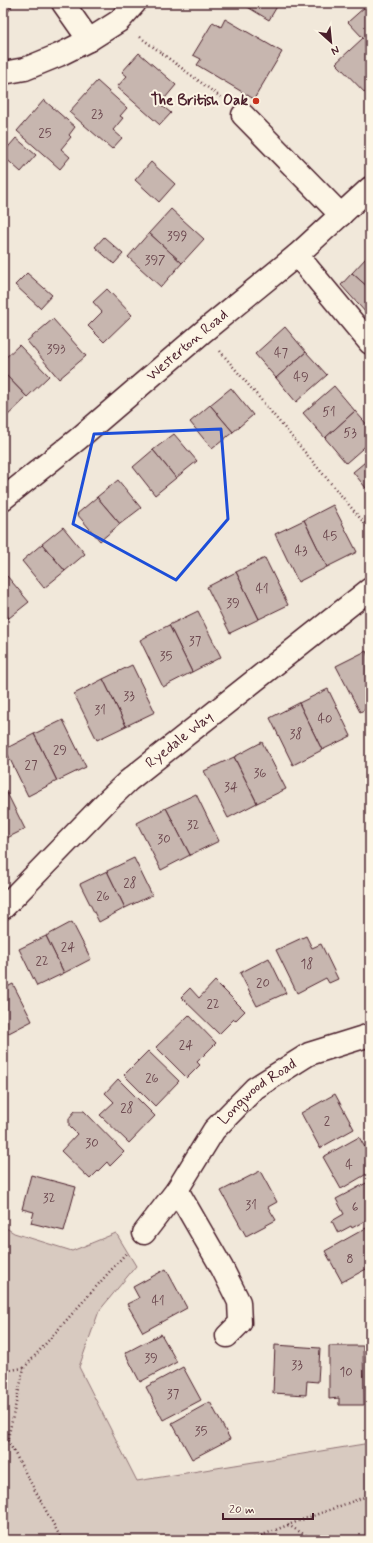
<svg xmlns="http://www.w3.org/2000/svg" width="373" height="1543" font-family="Mynerve,sans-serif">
  <rect width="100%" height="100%" fill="#f1e8da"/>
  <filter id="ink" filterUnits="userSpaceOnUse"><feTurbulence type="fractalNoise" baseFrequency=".025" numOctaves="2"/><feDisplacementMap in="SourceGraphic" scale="8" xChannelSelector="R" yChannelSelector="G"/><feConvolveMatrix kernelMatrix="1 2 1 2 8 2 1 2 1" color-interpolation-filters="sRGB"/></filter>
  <g filter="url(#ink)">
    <polygon fill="#d8cac0" stroke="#917476" points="3,1226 14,1233 72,1251 116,1233 136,1266 99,1311 79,1367 137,1481 370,1443 370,1540 3,1540"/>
    <g fill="#c7b6af" stroke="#4a1f2b">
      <polygon points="3,3 8,3 12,7 3,17"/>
      <polygon points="241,3 279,3 269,20"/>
      <polygon points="366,6 370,11 370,98 336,63 363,38 348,22"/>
      <polygon points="225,19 282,52 254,99 197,65 201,59 193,55 213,22 221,27"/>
      <polygon points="139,53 176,85 160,104 171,113 160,125 117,87 127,76 122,72"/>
      <polygon points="97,81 127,108 120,116 123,118 113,130 122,138 112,149 69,112"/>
      <polygon points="44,100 75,127 69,135 71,137 61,149 70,157 60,169 17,131"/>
      <polygon points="16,138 36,155 21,172 3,156 3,153"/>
      <polygon points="151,162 175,184 159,202 135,180"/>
      <polygon points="171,209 204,239 182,263 149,233"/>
      <polygon points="149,233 182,263 161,287 128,257"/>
      <polygon points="104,237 123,254 114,264 95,247"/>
      <polygon points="366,258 370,262 370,289 352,273"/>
      <polygon points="27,273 52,295 40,308 15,285"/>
      <polygon points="352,273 370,289 370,311 367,314 341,285"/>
      <polygon points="107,289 132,315 104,342 88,326 102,312 93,302"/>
      <polygon points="53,319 86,356 59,379 27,341"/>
      <polygon points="285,327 306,352 276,378 255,354"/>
      <polygon points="19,345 49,376 27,397 3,372 3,360"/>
      <polygon points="306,352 327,375 296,402 276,378"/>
      <polygon points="3,372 27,397 4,419 3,417"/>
      <polygon points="334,386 355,411 325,438 303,413"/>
      <polygon points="231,388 253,415 233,432 210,405"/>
      <polygon points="210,405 233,432 212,449 190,422"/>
      <polygon points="355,411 370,428 370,442 346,463 325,438"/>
      <polygon points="174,434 197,461 176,478 153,450"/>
      <polygon points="153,450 176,478 155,495 133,467"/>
      <polygon points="370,458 370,493 353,472"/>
      <polygon points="118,480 141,508 120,524 97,497"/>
      <polygon points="97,497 120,524 100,541 77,514"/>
      <polygon points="333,505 357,552 327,567 304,520"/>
      <polygon points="304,520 327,567 298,582 275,534"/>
      <polygon points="63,527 85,554 65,571 42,544"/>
      <polygon points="42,544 65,571 44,588 22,561"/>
      <polygon points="265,558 288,605 259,619 236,572"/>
      <polygon points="236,572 259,619 230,633 207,587"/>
      <polygon points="7,576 29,602 9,618 3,611 3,579"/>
      <polygon points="3,611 9,618 3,623"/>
      <polygon points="198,611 221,657 192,672 169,625"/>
      <polygon points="169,625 192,672 163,687 140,640"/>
      <polygon points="366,651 370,660 370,707 360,712 336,666"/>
      <polygon points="132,665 155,712 126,726 103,679"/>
      <polygon points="103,679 126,726 97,740 74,694"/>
      <polygon points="328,689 351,736 322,750 299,703"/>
      <polygon points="299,703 322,750 293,765 270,718"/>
      <polygon points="63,720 86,767 57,781 34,734"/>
      <polygon points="34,734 57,781 28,796 5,749"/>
      <polygon points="262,742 286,789 257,803 234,757"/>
      <polygon points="234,757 257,803 228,818 204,771"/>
      <polygon points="3,785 25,829 3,840"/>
      <polygon points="196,794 219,841 190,855 166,808"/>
      <polygon points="166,808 190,855 161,870 137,823"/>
      <polygon points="134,858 152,895 125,908 107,871"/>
      <polygon points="107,871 125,908 99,922 80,884"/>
      <polygon points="72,922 91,959 64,973 46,936"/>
      <polygon points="46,936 64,973 37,986 19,949"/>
      <polygon points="306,936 312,948 321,944 338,979 329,983 326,978 297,993 276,950"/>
      <polygon points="269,958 286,993 257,1006 240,973"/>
      <polygon points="215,981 245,1011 235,1021 234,1019 219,1034 181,997 190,988 199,998"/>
      <polygon points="13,984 32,1021 5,1035 3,1031 3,989"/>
      <polygon points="189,1015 216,1043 197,1062 200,1065 187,1078 156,1047"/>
      <polygon points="148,1051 179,1081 155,1106 124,1075"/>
      <polygon points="118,1079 155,1116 129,1143 100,1115 114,1102 105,1093"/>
      <polygon points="335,1094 354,1129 320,1148 301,1113"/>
      <polygon points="75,1111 84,1111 124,1152 110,1166 107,1162 90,1179 61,1151 77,1134 69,1126 69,1118"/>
      <polygon points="359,1137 370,1156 370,1172 341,1189 323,1157"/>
      <polygon points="260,1171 277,1202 268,1207 276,1220 246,1236 221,1191"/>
      <polygon points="31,1175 76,1187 64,1231 31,1223 34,1212 22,1209"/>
      <polygon points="370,1181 370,1218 352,1228 351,1226 338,1233 332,1221 344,1214 336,1199"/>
      <polygon points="366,1228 370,1236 370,1267 342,1282 325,1251"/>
      <polygon points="166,1269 187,1308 143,1332 127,1304 139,1298 133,1287"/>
      <polygon points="161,1334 177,1362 140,1382 125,1353"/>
      <polygon points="275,1345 320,1348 318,1382 307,1381 306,1395 273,1393"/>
      <polygon points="329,1346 363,1346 364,1405 339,1405 339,1398 329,1399"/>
      <polygon points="183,1367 201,1400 163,1420 146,1387"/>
      <polygon points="210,1402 230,1439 192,1459 172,1423"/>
    </g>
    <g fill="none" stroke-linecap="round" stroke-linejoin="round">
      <g stroke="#4a1f2b" stroke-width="25">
        <g id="minor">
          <polyline points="63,3 89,40"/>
          <polyline points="3,73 25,69 59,55 89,40 119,21 135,3"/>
          <polyline points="243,115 341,215"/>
          <polyline points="297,255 370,343"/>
          <path id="s1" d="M3 499 78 439 204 331 297 255 370 188"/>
          <path id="s2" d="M3 908 106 802 128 781 370 589"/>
          <polyline points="177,1190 222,1268 239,1302 240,1323 227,1336"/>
          <path id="s3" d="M144 1233 177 1190 214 1130 255 1088 309 1054 370 1035"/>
        </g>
      </g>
      <g stroke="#4a1f2b" stroke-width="2.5" stroke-dasharray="1 3" stroke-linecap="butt">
        <polyline points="140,37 223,99"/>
        <polyline points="220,351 370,530"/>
        <polyline points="24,1368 127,1252"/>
        <polyline points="3,1371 24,1368 8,1438"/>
        <polyline points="3,1434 7,1439 62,1540"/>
        <polyline points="288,1525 314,1540"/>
        <polyline points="250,1540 288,1525 370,1495"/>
        <polyline points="366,1540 370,1531"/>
      </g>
      <use href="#minor" stroke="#fcf5e5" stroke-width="22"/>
    </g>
  </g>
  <path fill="none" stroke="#1d4ed8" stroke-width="3" stroke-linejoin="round" d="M221 429 228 519 176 580 73 524 94 434Z"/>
  <circle fill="#c8321e" stroke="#fcf5e5" stroke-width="1.5" cx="256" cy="101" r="4"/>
  <g text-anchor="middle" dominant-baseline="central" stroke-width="4" stroke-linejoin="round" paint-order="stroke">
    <g font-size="13" fill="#69454c">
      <text x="97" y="114">23</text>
      <text x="45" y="133">25</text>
      <text x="177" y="236">399</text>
      <text x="155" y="260">397</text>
      <text x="56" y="349">393</text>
      <text x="281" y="353">47</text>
      <text x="301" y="377">49</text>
      <text x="329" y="412">51</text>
      <text x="350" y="433">53</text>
      <text x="330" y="536">45</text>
      <text x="301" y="551">43</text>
      <text x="262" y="589">41</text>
      <text x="233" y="603">39</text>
      <text x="195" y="641">37</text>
      <text x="166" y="656">35</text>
      <text x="129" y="696">33</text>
      <text x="100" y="710">31</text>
      <text x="325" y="719">40</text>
      <text x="296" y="734">38</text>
      <text x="60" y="750">29</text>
      <text x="31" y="765">27</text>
      <text x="260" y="773">36</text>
      <text x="231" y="787">34</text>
      <text x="193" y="825">32</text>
      <text x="164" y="839">30</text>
      <text x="130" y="883">28</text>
      <text x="103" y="896">26</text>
      <text x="68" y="947">24</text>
      <text x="42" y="961">22</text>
      <text x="307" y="964">18</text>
      <text x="263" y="983">20</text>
      <text x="213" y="1004">22</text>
      <text x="186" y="1045">24</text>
      <text x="152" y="1078">26</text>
      <text x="127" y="1108">28</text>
      <text x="327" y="1121">2</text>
      <text x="92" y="1143">30</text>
      <text x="349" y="1165">4</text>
      <text x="49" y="1198">32</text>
      <text x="251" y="1205">31</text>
      <text x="355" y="1207">6</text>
      <text x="350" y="1259">8</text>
      <text x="158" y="1301">41</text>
      <text x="151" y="1358">39</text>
      <text x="297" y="1365">33</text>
      <text x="346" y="1372">10</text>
      <text x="173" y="1394">37</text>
      <text x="201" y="1431">35</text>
    </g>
    <g font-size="15" font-weight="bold" fill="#4a1f2b" stroke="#fcf5e5" text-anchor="end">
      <text x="248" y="101">The British Oak</text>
    </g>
    <g font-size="15" fill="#4a1f2b" stroke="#fcf5e5">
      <text stroke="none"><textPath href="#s1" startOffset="240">Westerton Road</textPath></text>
      <text stroke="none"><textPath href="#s2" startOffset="244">Ryedale Way</textPath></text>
      <text stroke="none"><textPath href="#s3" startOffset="183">Longwood Road</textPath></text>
    </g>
  </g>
  <rect width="373" height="1543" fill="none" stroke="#fcf5e5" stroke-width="16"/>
  <rect x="8" y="8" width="357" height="1527" fill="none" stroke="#4a1f2b" stroke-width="1.5" filter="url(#ink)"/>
  <g transform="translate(331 42) rotate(153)" stroke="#fcf5e5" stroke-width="3" paint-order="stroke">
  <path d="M0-3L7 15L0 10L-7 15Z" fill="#4a1f2b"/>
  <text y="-6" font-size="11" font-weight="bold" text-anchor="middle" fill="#4a1f2b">N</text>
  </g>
  <path d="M223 1513v6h90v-6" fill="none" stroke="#4a1f2b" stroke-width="2"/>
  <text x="229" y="1513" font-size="12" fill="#4a1f2b" stroke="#fcf5e5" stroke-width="3" paint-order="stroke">20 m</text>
</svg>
